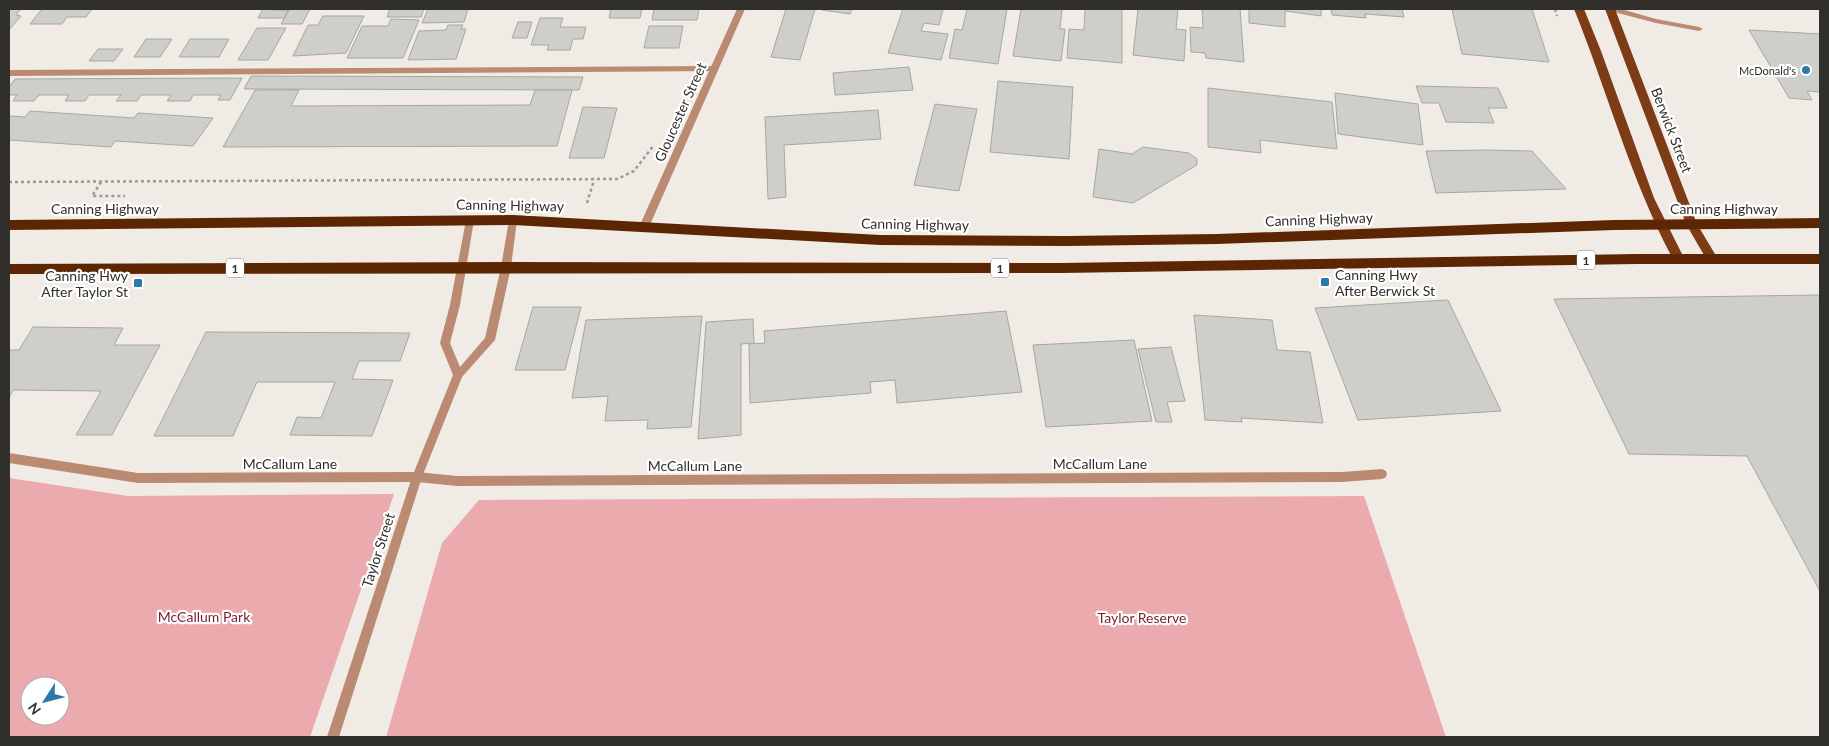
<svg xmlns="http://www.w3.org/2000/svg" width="1829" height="746" font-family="Lato,sans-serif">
  <rect width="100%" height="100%" fill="#f0ece5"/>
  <g fill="#eaaaae" fill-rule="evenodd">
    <path d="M9 478 128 496 394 494 310 737H9ZM30 686H60V716H30Z"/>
    <polygon points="1364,496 1446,737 386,737 442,543 479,500"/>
  </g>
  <g fill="#cecfc8" stroke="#a6a7a0">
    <polygon points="9,9 21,9 16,15 21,16 9,30"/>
    <polygon points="42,9 92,9 86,17 67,17 62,24 30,24"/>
    <polygon points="263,9 275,10 289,10 284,18 258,18"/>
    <polygon points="276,9 310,9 302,24 281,24 289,10"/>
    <polygon points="390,9 424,9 421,17 387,17"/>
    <polygon points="428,9 468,9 464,22 422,23"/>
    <polygon points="611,9 642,9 640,18 609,18"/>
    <polygon points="654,9 699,9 697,20 652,20"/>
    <polygon points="786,9 815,9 800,60 771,57"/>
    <polygon points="823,9 852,9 850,14 822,10"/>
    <polygon points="903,9 943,9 939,25 924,23 921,31 948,34 941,60 888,53"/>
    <polygon points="967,9 1007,9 998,64 949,58 955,29 962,30"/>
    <polygon points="1021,9 1062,9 1060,29 1065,29 1061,61 1013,56"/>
    <polygon points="1085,9 1122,9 1122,63 1067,58 1069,29 1084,30"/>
    <polygon points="1138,9 1178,9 1176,29 1186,30 1184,61 1133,55"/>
    <polygon points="1202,9 1240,9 1244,62 1206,58 1205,53 1191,52 1190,27 1203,28"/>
    <polygon points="1249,9 1321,9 1321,16 1285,11 1285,27 1249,23"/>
    <polygon points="1331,9 1402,9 1404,17 1365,14 1366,18 1332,15"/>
    <polygon points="1452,9 1532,9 1549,62 1462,54"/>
    <polygon points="323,16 364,16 346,53 293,56 308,25 318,25"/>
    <polygon points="540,18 563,18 560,27 586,27 583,39 573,39 570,50 547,50 549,45 531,45"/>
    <polygon points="391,19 419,20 403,58 347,58 362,26 388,26"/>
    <polygon points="518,22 532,22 527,38 512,38"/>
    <polygon points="448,25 463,25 461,29 466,29 456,59 408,60 419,31 446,30"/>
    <polygon points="649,26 683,26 679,48 644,48"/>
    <polygon points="257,28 286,28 268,60 238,60"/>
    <polygon points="1749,30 1820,34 1820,92 1807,91 1812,100 1789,98"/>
    <polygon points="146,39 172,39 160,57 134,57"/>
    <polygon points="190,39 229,39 219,57 179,57"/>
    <polygon points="98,49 123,49 114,61 89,61"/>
    <polygon points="909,67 913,90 835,95 833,73"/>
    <polygon points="251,76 583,77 579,90 244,89"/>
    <polygon points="242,78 230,100 218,100 221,95 193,95 190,101 167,101 171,95 141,95 137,101 116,101 121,95 89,95 85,101 65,101 69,95 39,95 34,101 13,101 17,95 9,95 9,87 15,79"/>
    <polygon points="998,81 1073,87 1069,159 990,152"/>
    <polygon points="1416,86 1498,88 1507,108 1488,108 1494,123 1446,122 1439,103 1422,103"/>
    <polygon points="1208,88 1332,102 1337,149 1260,140 1261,153 1208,147"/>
    <polygon points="255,90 299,90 291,106 530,105 535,90 572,90 557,146 223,147"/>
    <polygon points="1335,93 1418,104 1423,145 1338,134"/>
    <polygon points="935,104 977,109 959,191 914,185"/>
    <polygon points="583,107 617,108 604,158 569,158"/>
    <polygon points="878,110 881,139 784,145 786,197 768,199 765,117"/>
    <polygon points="30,111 134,118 138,113 213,118 193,146 115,141 111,147 9,140 9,116 25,117"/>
    <polygon points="1143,147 1189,153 1197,159 1197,165 1133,203 1093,197 1099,149 1132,154"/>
    <polygon points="1487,150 1532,151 1566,189 1436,193 1426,151"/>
    <polygon points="1818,295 1820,299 1820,591 1747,456 1629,454 1554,299"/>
    <polygon points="1448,300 1501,411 1358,420 1315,308"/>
    <polygon points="533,307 581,307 565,370 515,370"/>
    <polygon points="1006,311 1022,392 897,403 895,380 870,382 871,393 750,403 749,344 765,343 764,331"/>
    <polygon points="1194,315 1272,320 1277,350 1310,352 1323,423 1241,418 1242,422 1205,420"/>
    <polygon points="702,316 691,427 647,429 648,420 605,421 608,396 572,398 586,320"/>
    <polygon points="753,319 754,343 741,344 741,435 698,439 706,322"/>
    <polygon points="33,327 123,328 114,345 160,345 112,435 76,435 101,391 13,390 9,398 9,350 19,350"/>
    <polygon points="206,332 410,333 400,361 359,361 352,379 393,380 372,436 290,435 297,417 321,418 335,382 257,382 233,436 154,436"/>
    <polygon points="1134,340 1152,421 1046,427 1033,345"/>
    <polygon points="1171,347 1185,401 1167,402 1172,422 1156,422 1138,349"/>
  </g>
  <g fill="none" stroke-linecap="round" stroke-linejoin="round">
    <g stroke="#9d9a95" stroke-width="2.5" stroke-dasharray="3 3" stroke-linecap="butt">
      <polyline points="1555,9 1557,16"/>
      <polyline points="9,182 617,179 634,171 654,145"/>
      <polyline points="101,182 92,196 125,196"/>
      <polyline points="587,203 594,180"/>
    </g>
    <g fill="#ba8a72" fill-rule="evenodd">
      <polygon points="1609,9 1621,9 1656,19 1699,27 1703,29 1699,31 1656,23 1610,11"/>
      <polygon points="715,66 718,67 718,71 9,76 9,70"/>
      <polygon points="9,453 138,473 417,472 457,476 1342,472 1382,469 1386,471 1387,474 1386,477 1382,479 1342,482 457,486 417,482 138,483 9,463"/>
    </g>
    <g fill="#ba8a72" fill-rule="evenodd">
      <polygon points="737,9 745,9 649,227 644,230 641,229 639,227"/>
      <polygon points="470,217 474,220 460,305 450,343 460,367 485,338 501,267 509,220 513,217 517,220 511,267 495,340 462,377 422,477 339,737 327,737 412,477 453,375 440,343 450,305 466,220"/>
    </g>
    <g fill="#7d3b16" fill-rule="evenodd">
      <path d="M1574 9H1584L1601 51 1654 198 1684 258 1682 261H1674C1631 181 1608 93 1574 9Z"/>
      <polygon points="1605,9 1615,9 1697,224 1718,259 1716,262 1708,262 1686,224"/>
    </g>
    <g fill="#5d2603" fill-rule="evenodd">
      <polygon points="513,215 880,235 1066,236 1217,234 1614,220 1820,218 1820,228 1614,230 1217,244 1066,246 880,245 513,225 9,230 9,220"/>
      <polygon points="1638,254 1820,254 1820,264 1638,264 1061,273 9,274 9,264 506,262 1061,263"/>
    </g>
  </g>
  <g fill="#2c7aac" stroke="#fff" stroke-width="2">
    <circle cx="1806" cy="70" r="5"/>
    <rect x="1320" y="277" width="10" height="10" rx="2.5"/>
    <rect x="133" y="278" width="10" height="10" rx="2.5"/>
  </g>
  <g text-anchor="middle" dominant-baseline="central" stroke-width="4.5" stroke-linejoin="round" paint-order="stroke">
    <g font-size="11" fill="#302f2c" stroke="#fff" text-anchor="end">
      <text x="1796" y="70">McDonald's</text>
    </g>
    <g fill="#fff" stroke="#6e6d6b" stroke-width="1">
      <rect x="1577" y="250.5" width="18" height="19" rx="4"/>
      <rect x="226" y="258.5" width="18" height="19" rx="4"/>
      <rect x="991" y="258.5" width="18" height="19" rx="4"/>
    </g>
    <g font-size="12" font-weight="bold" fill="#302f2c">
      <text x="1586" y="260">1</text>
      <text x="235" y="268">1</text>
      <text x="1000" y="268">1</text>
    </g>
    <g font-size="14" fill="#302f2c" stroke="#fff">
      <text transform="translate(680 112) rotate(-66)">Gloucester Street</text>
      <text transform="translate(1672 130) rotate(69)">Berwick Street</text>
      <text transform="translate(510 205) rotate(1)">Canning Highway</text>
      <text x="105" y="208">Canning Highway</text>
      <text x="1724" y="208">Canning Highway</text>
      <text transform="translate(1319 219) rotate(-2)">Canning Highway</text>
      <text transform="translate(915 224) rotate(1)">Canning Highway</text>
      <text x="290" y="463">McCallum Lane</text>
      <text x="1100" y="463">McCallum Lane</text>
      <text x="695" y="465">McCallum Lane</text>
      <text transform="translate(378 550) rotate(-72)">Taylor Street</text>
    </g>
    <g font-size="14" fill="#302f2c" stroke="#fff" text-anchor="start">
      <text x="1335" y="274">Canning Hwy<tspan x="1335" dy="16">After Berwick St</tspan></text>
      <text x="128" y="275" text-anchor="end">Canning Hwy<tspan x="128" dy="16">After Taylor St</tspan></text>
    </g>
    <g font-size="14" fill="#781f2f" stroke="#fff">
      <text x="204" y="616">McCallum Park</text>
      <text x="1142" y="617">Taylor Reserve</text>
    </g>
  </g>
  <rect width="1829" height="746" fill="none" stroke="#302f2c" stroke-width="20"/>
  <g transform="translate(45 701) rotate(234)"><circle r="24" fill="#ffffff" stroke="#acacab"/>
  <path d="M0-4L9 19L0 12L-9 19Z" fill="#2c7aac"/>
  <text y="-8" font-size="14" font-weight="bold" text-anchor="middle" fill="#302f2c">N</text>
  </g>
</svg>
